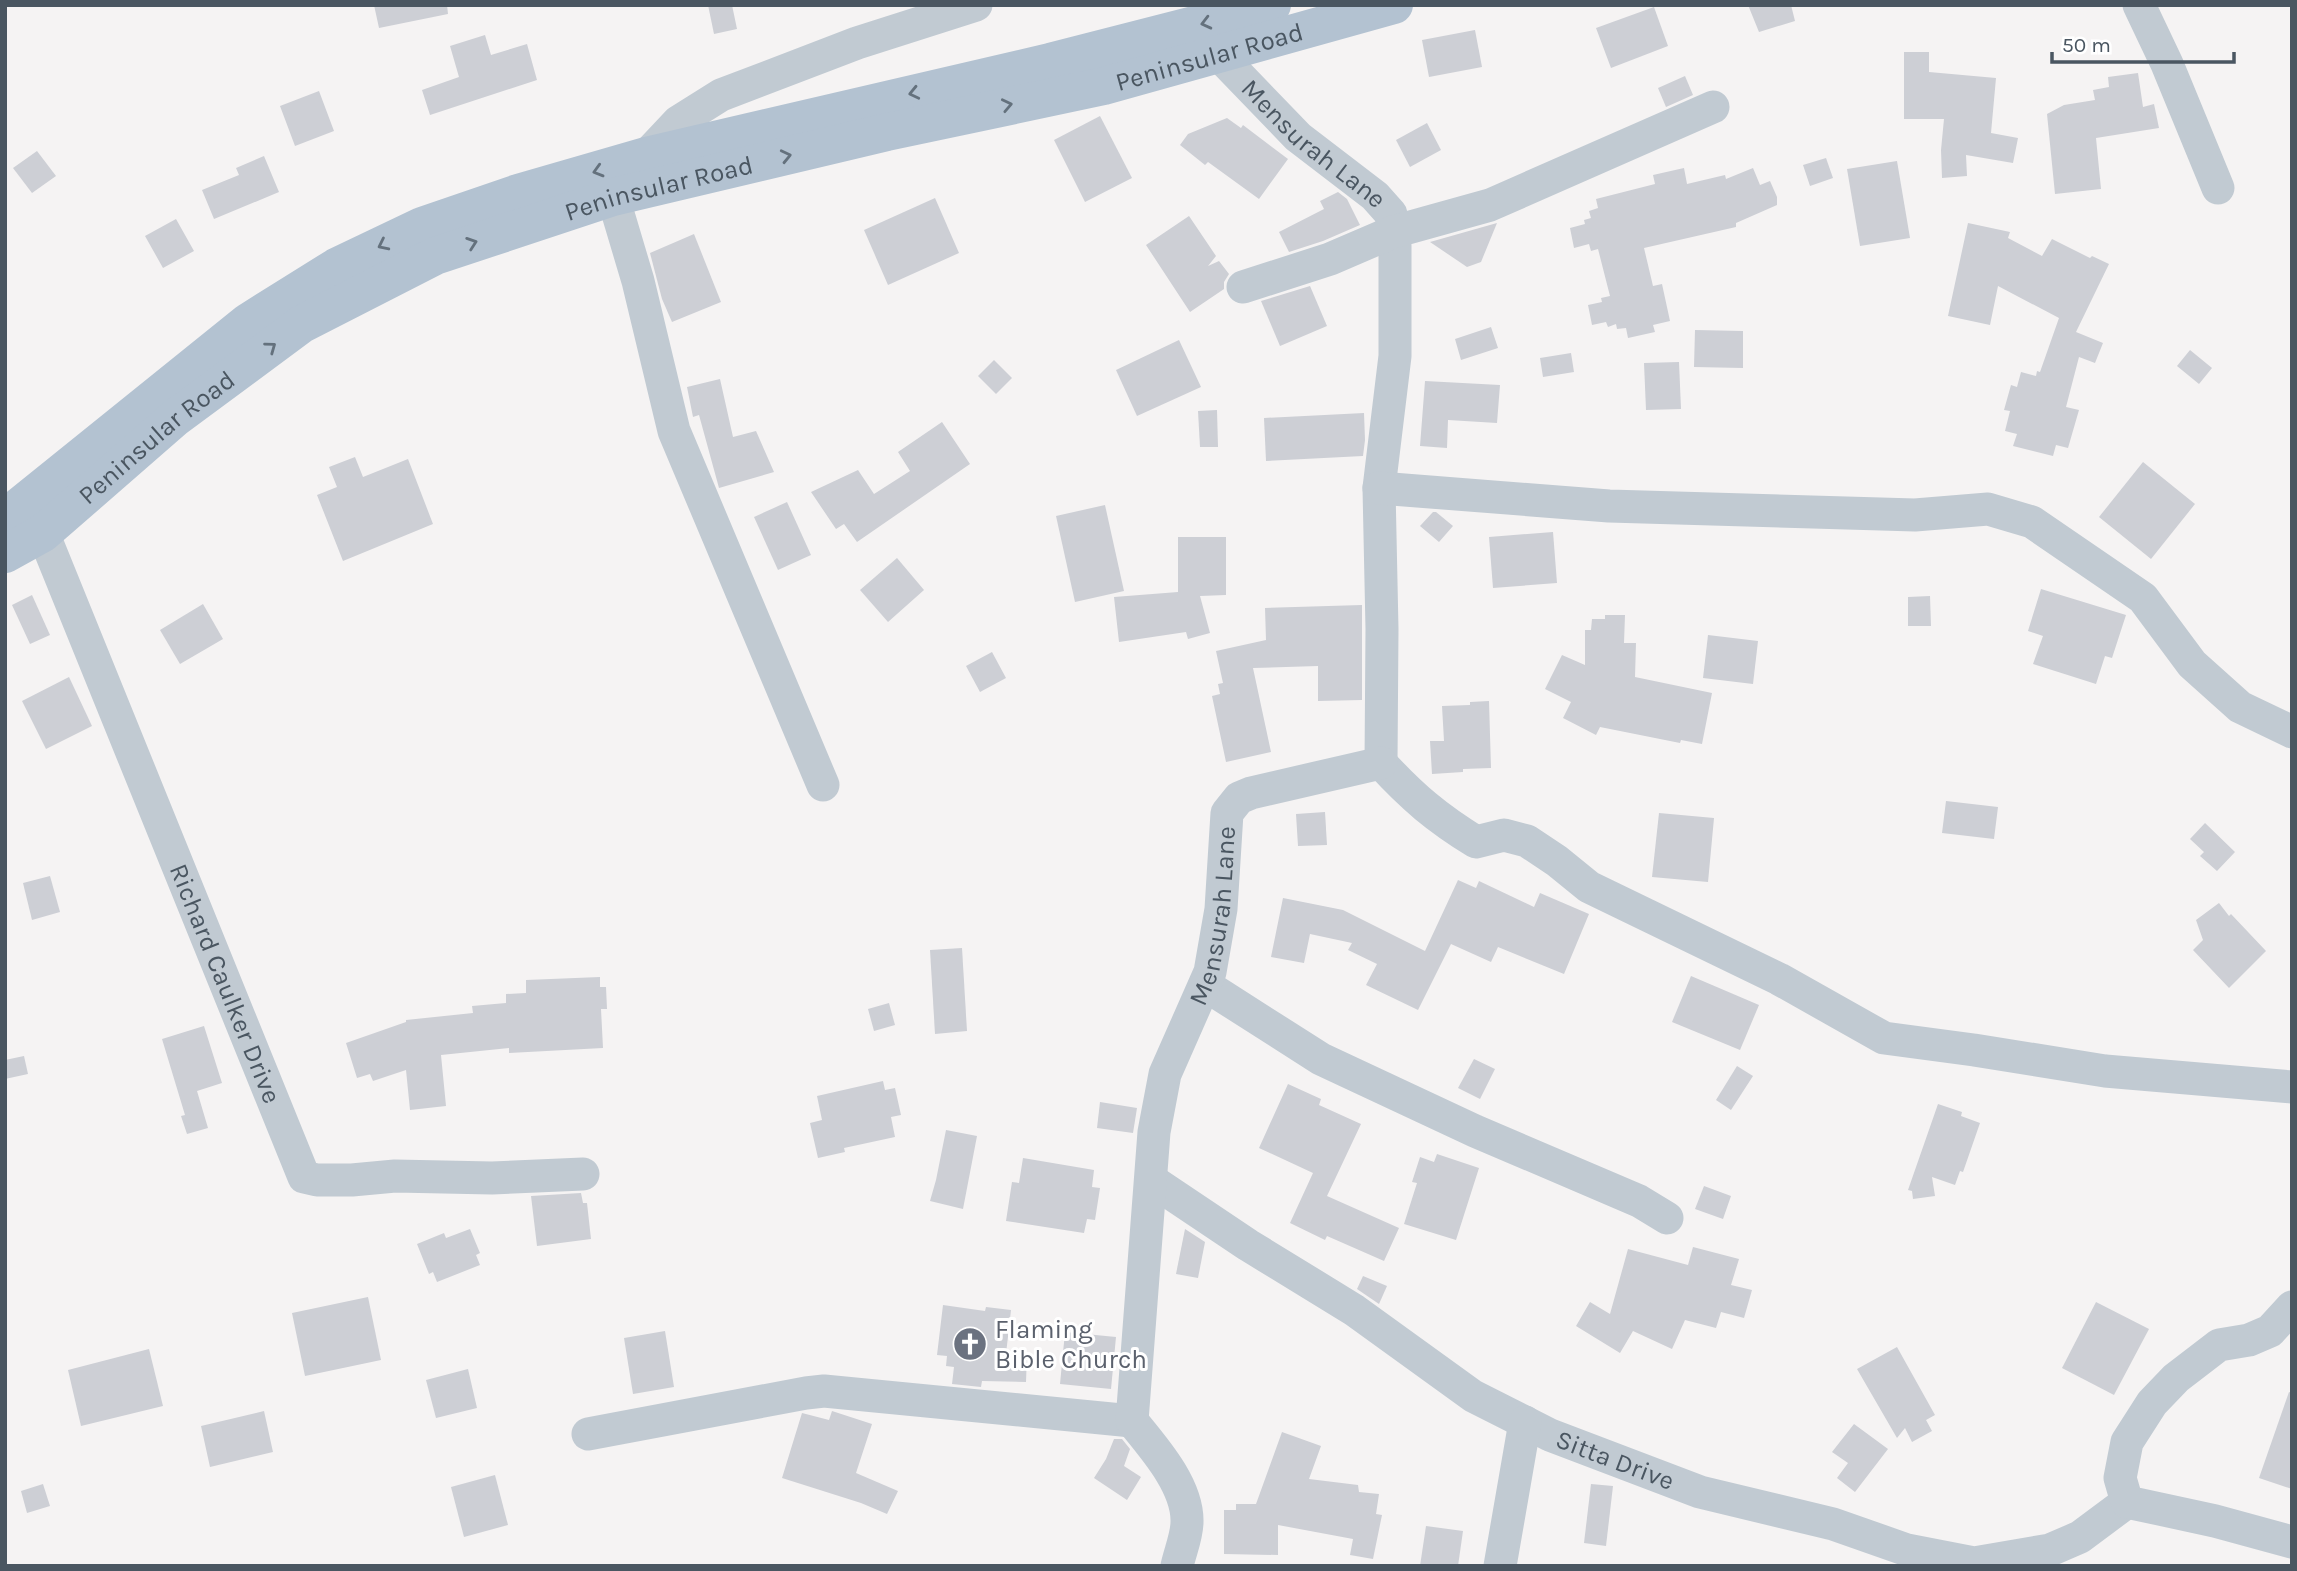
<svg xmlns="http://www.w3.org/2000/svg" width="2297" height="1571" font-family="Karla,sans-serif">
  <rect width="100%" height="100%" fill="#f5f3f3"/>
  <g fill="#cdcfd5">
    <polygon points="374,5 447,5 448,14 379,28"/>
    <polygon points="708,5 732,5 737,29 714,34"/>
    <polygon points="1748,5 1791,5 1795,21 1759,32"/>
    <polygon points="1654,7 1668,46 1611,68 1596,28"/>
    <polygon points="1475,30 1482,67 1429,77 1422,40"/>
    <polygon points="485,35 491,55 527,44 537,80 430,115 422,90 459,77 450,46"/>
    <polygon points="1904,52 1929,52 1929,72 1996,78 1991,133 2018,138 2013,163 1966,155 1967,176 1942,178 1941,150 1944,119 1904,119"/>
    <polygon points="2138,73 2143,107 2154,104 2159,128 2096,138 2101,189 2055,194 2047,114 2064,105 2095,100 2093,90 2109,87 2108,77"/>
    <polygon points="1685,76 1693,95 1666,107 1658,88"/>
    <polygon points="319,91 334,131 295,146 280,106"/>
    <polygon points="1100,116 1132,178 1085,202 1054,140"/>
    <polygon points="1227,118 1241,128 1243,125 1288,159 1259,199 1208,162 1205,165 1180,145 1188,134"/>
    <polygon points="1427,123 1441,150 1410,167 1396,140"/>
    <polygon points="37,151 56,176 32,193 13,168"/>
    <polygon points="264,156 279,192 214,219 202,190 239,175 236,168"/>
    <polygon points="1826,158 1833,178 1810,186 1803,165"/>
    <polygon points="1897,161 1910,238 1860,246 1847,169"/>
    <polygon points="1684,168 1687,184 1725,175 1726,179 1753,168 1760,185 1770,181 1777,197 1777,205 1736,223 1736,227 1644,248 1653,286 1662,284 1670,321 1653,325 1655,332 1628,338 1626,328 1617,329 1616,324 1608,327 1606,322 1592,325 1588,305 1602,302 1601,298 1610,296 1598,249 1591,251 1589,244 1574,248 1570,228 1585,224 1584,220 1591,218 1589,211 1598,208 1596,199 1655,184 1653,175"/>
    <polygon points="1338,192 1347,199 1360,225 1323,241 1289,252 1279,232 1324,209 1320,201"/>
    <polygon points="935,198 959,253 888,285 864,230"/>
    <polygon points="1189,216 1216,256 1208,266 1219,261 1229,274 1224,282 1224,289 1190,312 1146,245"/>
    <polygon points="176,219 194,251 163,268 145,236"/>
    <polygon points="1497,223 1481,262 1467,267 1430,242"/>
    <polygon points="1968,223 2010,232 2008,238 2042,256 2052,239 2090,258 2092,256 2109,264 2076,332 2103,343 2095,363 2079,357 2066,407 2079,410 2068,448 2056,445 2053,456 2013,446 2017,434 2005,431 2010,411 2004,410 2011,385 2017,387 2021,372 2036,376 2037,371 2040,372 2059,318 1998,286 1990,325 1948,316"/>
    <polygon points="694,234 721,302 672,322 662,299 650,253"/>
    <polygon points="1310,286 1327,326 1280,346 1261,301"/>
    <polygon points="1491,327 1498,348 1461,360 1455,339"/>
    <polygon points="1695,330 1743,331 1743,368 1694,367"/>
    <polygon points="1179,340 1201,387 1137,416 1116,370"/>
    <polygon points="2190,350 2212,368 2199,384 2177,366"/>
    <polygon points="1571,353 1574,372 1543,377 1540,358"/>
    <polygon points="994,360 1012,378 996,394 978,376"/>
    <polygon points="1679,362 1681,409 1646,410 1644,363"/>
    <polygon points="720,379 733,437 756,431 774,472 719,488 699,415 693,417 687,387"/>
    <polygon points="1425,381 1500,385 1497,423 1448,420 1447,448 1420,446"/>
    <polygon points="1217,410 1218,447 1200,447 1198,411"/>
    <polygon points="1364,413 1365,440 1363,456 1266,461 1264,418"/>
    <polygon points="942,422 970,464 857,542 844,524 836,529 811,492 858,470 874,494 910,471 898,452"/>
    <polygon points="355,457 363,477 408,459 433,524 343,561 317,495 337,487 329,467"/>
    <polygon points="2143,462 2195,504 2151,559 2099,517"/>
    <polygon points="787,502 811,555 778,570 754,517"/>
    <polygon points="1105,505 1124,591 1075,602 1056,516"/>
    <polygon points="1433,512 1436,512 1453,526 1439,542 1420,526"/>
    <polygon points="1553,532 1557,583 1493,588 1489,537"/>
    <polygon points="1178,537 1226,537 1226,595 1200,596 1210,633 1188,639 1186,632 1119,642 1114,597 1178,592"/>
    <polygon points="897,558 924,590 888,622 860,590"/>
    <polygon points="2041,589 2126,615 2112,658 2105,656 2096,684 2033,664 2043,636 2028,631"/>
    <polygon points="32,595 50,635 30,644 12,605"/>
    <polygon points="1930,596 1931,626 1908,626 1908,597"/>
    <polygon points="203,604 223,639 180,664 160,630"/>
    <polygon points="1362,605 1362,700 1318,701 1318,666 1253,668 1271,752 1226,762 1212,696 1220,694 1218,684 1223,683 1216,651 1266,640 1265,608"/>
    <polygon points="1605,615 1625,615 1624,643 1636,643 1635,677 1712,693 1702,744 1681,740 1680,743 1600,727 1596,735 1563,718 1571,702 1545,689 1562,655 1585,665 1585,630 1591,630 1592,619 1605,619"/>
    <polygon points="1708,635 1758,641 1753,684 1703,678"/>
    <polygon points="992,652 1006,678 980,692 966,666"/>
    <polygon points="69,677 92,726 46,749 22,701"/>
    <polygon points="1489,701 1491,768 1463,769 1463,772 1432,774 1430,741 1444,741 1442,706 1470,705 1470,702"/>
    <polygon points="1946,801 1998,807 1994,839 1942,833"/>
    <polygon points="1325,812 1327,845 1298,846 1296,814"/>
    <polygon points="1659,813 1714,818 1708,882 1652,877"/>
    <polygon points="2205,823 2235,852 2217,871 2200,856 2204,852 2190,839"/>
    <polygon points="50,876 60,912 32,920 23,883"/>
    <polygon points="1458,880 1476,888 1479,881 1534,907 1540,893 1589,914 1564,974 1498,947 1491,962 1451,944 1418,1010 1366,985 1377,964 1348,950 1352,943 1310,934 1304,963 1271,957 1283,898 1343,910 1425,951"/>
    <polygon points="2219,903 2229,916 2231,914 2266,951 2229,988 2193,950 2203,940 2196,920"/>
    <polygon points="962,948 967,1031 935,1034 930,950"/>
    <polygon points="1691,976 1759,1005 1740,1050 1672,1022"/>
    <polygon points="600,977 600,987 606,987 607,1009 601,1009 603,1048 509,1053 509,1048 441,1055 446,1106 410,1110 406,1070 373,1081 370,1074 357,1078 346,1043 406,1022 406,1020 473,1013 472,1006 506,1003 506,994 526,993 526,980"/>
    <polygon points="889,1003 895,1025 874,1031 868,1009"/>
    <polygon points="204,1026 222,1083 197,1091 208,1128 187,1134 181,1116 185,1115 162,1039"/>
    <polygon points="24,1056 28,1074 5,1079 5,1060"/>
    <polygon points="1474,1059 1495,1069 1480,1099 1458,1088"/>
    <polygon points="1737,1066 1753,1076 1731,1110 1716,1100"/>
    <polygon points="883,1081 885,1090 895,1088 901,1115 891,1117 895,1137 844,1148 845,1152 818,1158 810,1123 822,1120 817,1096"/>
    <polygon points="1288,1084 1321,1099 1319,1105 1361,1124 1327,1196 1399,1228 1384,1261 1327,1236 1325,1240 1290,1223 1313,1173 1259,1148"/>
    <polygon points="1100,1102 1137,1108 1133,1133 1097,1128"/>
    <polygon points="1938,1104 1962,1112 1961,1116 1980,1123 1963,1172 1960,1171 1955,1185 1932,1177 1935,1196 1913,1199 1912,1191 1908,1190"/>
    <polygon points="946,1130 977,1136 963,1209 930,1201 936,1180"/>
    <polygon points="1437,1154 1479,1168 1456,1240 1404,1224 1417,1183 1412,1182 1420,1157 1434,1162"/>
    <polygon points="1023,1158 1094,1170 1092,1187 1100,1188 1095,1220 1087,1219 1084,1233 1006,1221 1012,1182 1019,1183"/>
    <polygon points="1704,1186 1731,1196 1723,1219 1695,1209"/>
    <polygon points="581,1193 583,1203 587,1203 591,1239 537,1246 531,1196"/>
    <polygon points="470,1229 480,1253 476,1255 480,1265 437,1282 433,1272 429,1274 417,1244 444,1233 446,1238"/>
    <polygon points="1185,1229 1205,1242 1198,1278 1176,1274"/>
    <polygon points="1693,1247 1739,1259 1731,1285 1752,1290 1744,1318 1721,1312 1716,1328 1685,1320 1672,1349 1633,1331 1620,1353 1576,1326 1590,1302 1610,1314 1628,1249 1688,1265"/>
    <polygon points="1363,1276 1387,1286 1379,1304 1357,1289"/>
    <polygon points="368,1297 381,1360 305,1376 292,1313"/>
    <polygon points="2096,1302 2149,1329 2114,1395 2062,1368"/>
    <polygon points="943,1305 985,1311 986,1307 1011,1310 1006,1354 1027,1354 1026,1382 982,1381 981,1387 952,1384 954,1367 946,1366 947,1356 937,1355"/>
    <polygon points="665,1331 674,1387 633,1394 624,1338"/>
    <polygon points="1065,1332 1116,1337 1111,1389 1060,1384"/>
    <polygon points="1897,1347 1935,1415 1926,1420 1932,1431 1912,1442 1905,1428 1897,1438 1857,1369"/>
    <polygon points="149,1349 163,1406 81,1426 68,1370"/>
    <polygon points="468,1369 477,1408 436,1418 426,1380"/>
    <polygon points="2289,1392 2292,1393 2292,1489 2259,1478"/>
    <polygon points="264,1411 273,1452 210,1467 201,1426"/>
    <polygon points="832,1411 872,1424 856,1473 898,1491 887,1514 861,1503 782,1478 802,1413 829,1420"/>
    <polygon points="1854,1424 1888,1449 1855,1492 1837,1478 1848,1463 1832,1452"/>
    <polygon points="1282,1432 1321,1446 1309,1479 1358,1485 1359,1492 1379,1494 1376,1514 1382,1515 1373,1559 1350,1555 1353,1539 1278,1525 1278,1555 1224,1554 1224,1510 1236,1510 1236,1504 1256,1504"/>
    <polygon points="1114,1439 1122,1439 1130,1449 1124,1466 1141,1477 1127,1500 1094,1478 1106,1459"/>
    <polygon points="495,1475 508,1525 464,1537 451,1487"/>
    <polygon points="43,1484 50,1506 27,1513 21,1491"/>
    <polygon points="1591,1484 1613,1486 1606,1546 1584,1543"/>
    <polygon points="1426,1526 1463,1531 1458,1566 1420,1566"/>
  </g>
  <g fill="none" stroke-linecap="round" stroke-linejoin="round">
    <g stroke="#c1cad2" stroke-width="33">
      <polyline points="2139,5 2167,64 2218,188"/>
      <path id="s1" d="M1217 53 1298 137 1375 196 1391 214 1395 246V356L1379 488 1382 629 1381 763"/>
      <polyline points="646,156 678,122 721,95 857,43 976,5"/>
      <polyline points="613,197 638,281 674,431 823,785"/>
      <polyline points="1243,287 1330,259 1393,232 1490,205 1713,107"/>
      <polyline points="1379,488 1609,506 1915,515 1988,509 2032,522 2143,598 2192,664 2240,707 2292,732"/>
      <path id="s2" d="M43 533 304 1177 317 1180H352L395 1176 492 1178 583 1174"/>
      <path d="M1381 763C1412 797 1437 818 1476 842L1504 835 1527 841 1557 861 1589 887 1779 979 1884 1038 1974 1050 2105 1071 2292 1087"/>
      <polyline points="1205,985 1321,1059 1475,1131 1639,1201 1667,1218"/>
      <path id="s3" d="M1151 1180 1248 1245 1354 1310 1473 1396 1550 1435 1700 1492 1833 1524 1907 1550 1974 1563 2050 1550 2080 1537 2127 1502"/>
      <polyline points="2292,1307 2270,1331 2249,1340 2219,1345 2176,1378 2152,1403 2127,1442 2120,1478 2127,1502 2215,1521 2292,1542"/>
      <polyline points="588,1434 806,1393 824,1391 1132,1421"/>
      <path id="s4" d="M1177 1566C1180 1552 1187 1536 1187 1522 1188 1486 1154 1448 1132 1421L1154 1132 1165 1074 1210 972 1221 909 1227 813 1239 798 1251 793 1381 763"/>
      <polyline points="1500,1566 1525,1422"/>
    </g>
    <g stroke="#b3c2d1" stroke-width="38">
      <polyline points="5,518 248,322 336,267 422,226 518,193 646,156 1050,62 1272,5"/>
      <path id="s5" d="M5 554 43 533 175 418 302 324 435 256 613 197 887 132 1104 86 1394 5"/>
    </g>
  </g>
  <defs><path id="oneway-chevron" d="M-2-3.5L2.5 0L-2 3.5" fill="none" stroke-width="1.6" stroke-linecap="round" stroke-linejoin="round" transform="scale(1.75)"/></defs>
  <g stroke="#64717d">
    <use href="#oneway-chevron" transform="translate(1206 23) rotate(166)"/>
    <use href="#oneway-chevron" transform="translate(914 93) rotate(167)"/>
    <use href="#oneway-chevron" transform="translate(1007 105) rotate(-12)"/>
    <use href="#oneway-chevron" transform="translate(786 156) rotate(-13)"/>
    <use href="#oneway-chevron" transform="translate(598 171) rotate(164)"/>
    <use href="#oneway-chevron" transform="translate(472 243) rotate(-19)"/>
    <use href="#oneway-chevron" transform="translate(383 245) rotate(154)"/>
    <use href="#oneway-chevron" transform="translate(271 347) rotate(-36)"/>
  </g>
  <defs>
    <g id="church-disc" transform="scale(1.75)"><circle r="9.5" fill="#6b7280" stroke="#fff"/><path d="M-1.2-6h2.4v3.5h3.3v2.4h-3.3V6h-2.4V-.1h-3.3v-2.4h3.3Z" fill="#fff"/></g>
  </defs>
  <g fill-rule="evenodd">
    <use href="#church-disc" x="970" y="1344"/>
  </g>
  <g text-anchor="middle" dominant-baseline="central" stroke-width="6" stroke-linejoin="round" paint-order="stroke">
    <g font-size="26" fill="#4a5661" stroke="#fff">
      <text stroke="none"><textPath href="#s5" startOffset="1326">Peninsular Road</textPath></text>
      <text stroke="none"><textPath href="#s1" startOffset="133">Mensurah Lane</textPath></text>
      <text stroke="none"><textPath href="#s5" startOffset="760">Peninsular Road</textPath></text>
      <text stroke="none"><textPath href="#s5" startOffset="192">Peninsular Road</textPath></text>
      <text stroke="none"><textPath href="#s4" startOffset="679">Mensurah Lane</textPath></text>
      <text stroke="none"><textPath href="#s2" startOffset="486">Richard Caulker Drive</textPath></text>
      <text stroke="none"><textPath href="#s3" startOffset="544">Sitta Drive</textPath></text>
    </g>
    <g font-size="26" fill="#5b616d" stroke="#fff" text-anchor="start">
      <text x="995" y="1329">Flaming<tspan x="995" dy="30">Bible Church</tspan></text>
    </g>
  </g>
  <rect width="2297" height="1571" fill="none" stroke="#4a5661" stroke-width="14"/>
  <path d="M2052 52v10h182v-10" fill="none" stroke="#4a5661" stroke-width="3.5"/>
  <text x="2062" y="52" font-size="21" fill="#4a5661" stroke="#ffffff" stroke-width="5" paint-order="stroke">50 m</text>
</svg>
